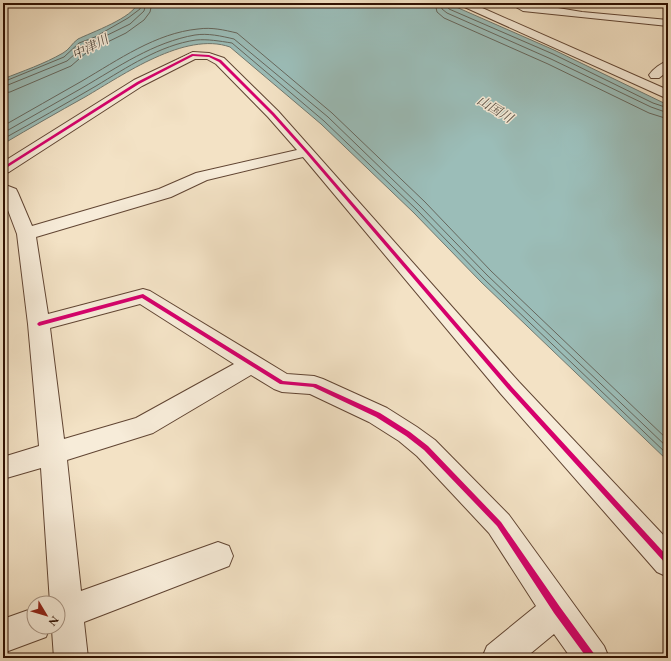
<svg xmlns="http://www.w3.org/2000/svg" width="671" height="661" font-family="'EB Garamond','Noto Serif JP',serif">
  <rect width="100%" height="100%" fill="#f3e2c5"/>
  <filter id="stains"><feTurbulence type="fractalNoise" baseFrequency=".005" numOctaves="4"/><feColorMatrix values="0 0 0 0 .2 0 0 0 0 .09 0 0 0 0 .02 0 0 0 .5 -.17"/></filter>
  <radialGradient id="worn" r=".72"><stop offset=".6" stop-color="#630" stop-opacity="0"/><stop offset="1" stop-color="#630" stop-opacity=".3"/></radialGradient>
  <path fill="#9bbdb8" stroke="#70786f" d="M137 3H447L554 50 668 105V461L481 282 414 213 321 124 230 47C185 31 123 75 85 97 58 112 30 128 3 144V79C23 71 44 64 63 53 69 50 72 43 78 39 90 33 135 17 137 3Z"/>
  <g fill="none" stroke-linecap="round" stroke-linejoin="round">
    <g stroke="#66675d" stroke-width="1">
      <polyline points="435,3 437,12 444,18 548,64 649,113 668,119"/>
      <polyline points="441,3 442,9 447,13 551,59 651,107 668,113"/>
      <polyline points="446,3 449,9 553,54 653,103 668,108"/>
      <polyline points="3,82 64,57 79,43 95,37 128,18 140,9 141,3"/>
      <polyline points="3,87 67,61 83,47 130,24 144,11 146,3"/>
      <polyline points="3,93 10,92 71,66 87,52 126,33 144,20 150,12 152,3"/>
      <path d="M3 126C29 111 56 96 82 81 118 60 156 33 198 29 212 27 224 30 237 33L332 113 425 202 491 271 668 440"/>
      <path d="M3 133C29 118 56 103 82 88 118 67 154 42 195 35 208 33 221 36 234 39L328 117 420 206 487 275 668 448"/>
      <path d="M3 139C34 122 65 104 96 86 126 68 160 45 196 40 208 39 219 41 232 43L324 121 417 210 484 279 667 454"/>
    </g>
    <polyline stroke="#66675d" stroke-width="1.5" points="666,453 668,455"/>
    <g stroke="#614533" stroke-width="2">
      <g id="minor">
        <polygon points="3,3 15,3 3,10"/>
        <polygon points="458,3 471,3 668,90 668,99 460,5"/>
        <polygon points="509,3 521,3 525,5 552,7 582,12 668,20 668,26 523,11"/>
        <path d="M193 52 209 53 224 58 278 111 519 382 668 540V577L657 572 501 394 303 157 207 180 171 197 36 237 48 314 143 289 150 291 287 374 314 376 323 379 387 408 417 427 435 440 509 515 604 646 609 658H571L554 634 525 658H482L487 646 536 606 489 533 417 456 399 441 369 422 310 394 282 392 274 389 251 375 153 433 67 460 81 591 218 542 229 546 233 556 229 566 84 622 88 658H54L52 630 49 629 46 637 3 653V619L34 608V627H58V603H50L41 468 3 479V457L39 446 28 324 17 234 3 197V184L16 189 18 193 32 226 159 189 196 173 297 150 268 117 216 64 207 59H195L142 86 9 172 3 174V162L134 80ZM140 304 234 364 136 418 64 439 50 328Z"/>
        <path d="M668 61V71L659 78H651L649 75C653 69 661 63 668 61Z"/>
      </g>
    </g>
    <use href="#minor" fill="#f7ecd9" fill-rule="evenodd"/>
    <g stroke="#f7ecd9" stroke-width="3">
      <g id="cycleway">
        <polygon points="192,54 209,55 221,60 274,113 308,151 512,387 668,557 668,565 666,564 508,389 306,153 272,115 219,62 209,57 193,56 139,84 3,170 3,167 137,82"/>
        <polygon points="143,294 283,381 316,384 380,413 410,432 428,446 501,522 560,607 595,655 596,658 587,658 554,613 497,526 424,450 406,436 376,417 313,387 280,384 142,298 39,326 37,324 39,322"/>
      </g>
    </g>
    <use href="#cycleway" fill="#d6006c" fill-rule="evenodd"/>
  </g>
  <g text-anchor="middle" dominant-baseline="central" stroke-width="3" stroke-linejoin="round" paint-order="stroke">
    <g font-size="13" font-style="italic" fill="#554d42" stroke="#f7ecd9">
      <text transform="translate(90 47) rotate(-27)">中津川</text>
      <text transform="translate(495 109) rotate(32)">山国川</text>
    </g>
  </g>
  <rect width="671" height="661" fill="none" stroke="#f3e2c5" stroke-width="16"/>
  <rect x="4" y="4" width="663" height="653" fill="none" stroke="#301102" stroke-width="2"/>
  <rect x="8" y="8" width="655" height="645" fill="none" stroke="#301102"/>
  <g transform="translate(46 615) rotate(128)"><circle r="19" fill="#f7ecd9" stroke="#a79483"/>
  <path d="M0-3L7 15L0 10L-7 15Z" fill="#8f2418"/>
  <text y="-6" font-size="11" font-weight="bold" text-anchor="middle" fill="#301102">N</text>
  </g>
  <rect width="100%" height="100%" filter="url(#stains)"/>
  <rect width="100%" height="100%" fill="url(#worn)"/>
</svg>
